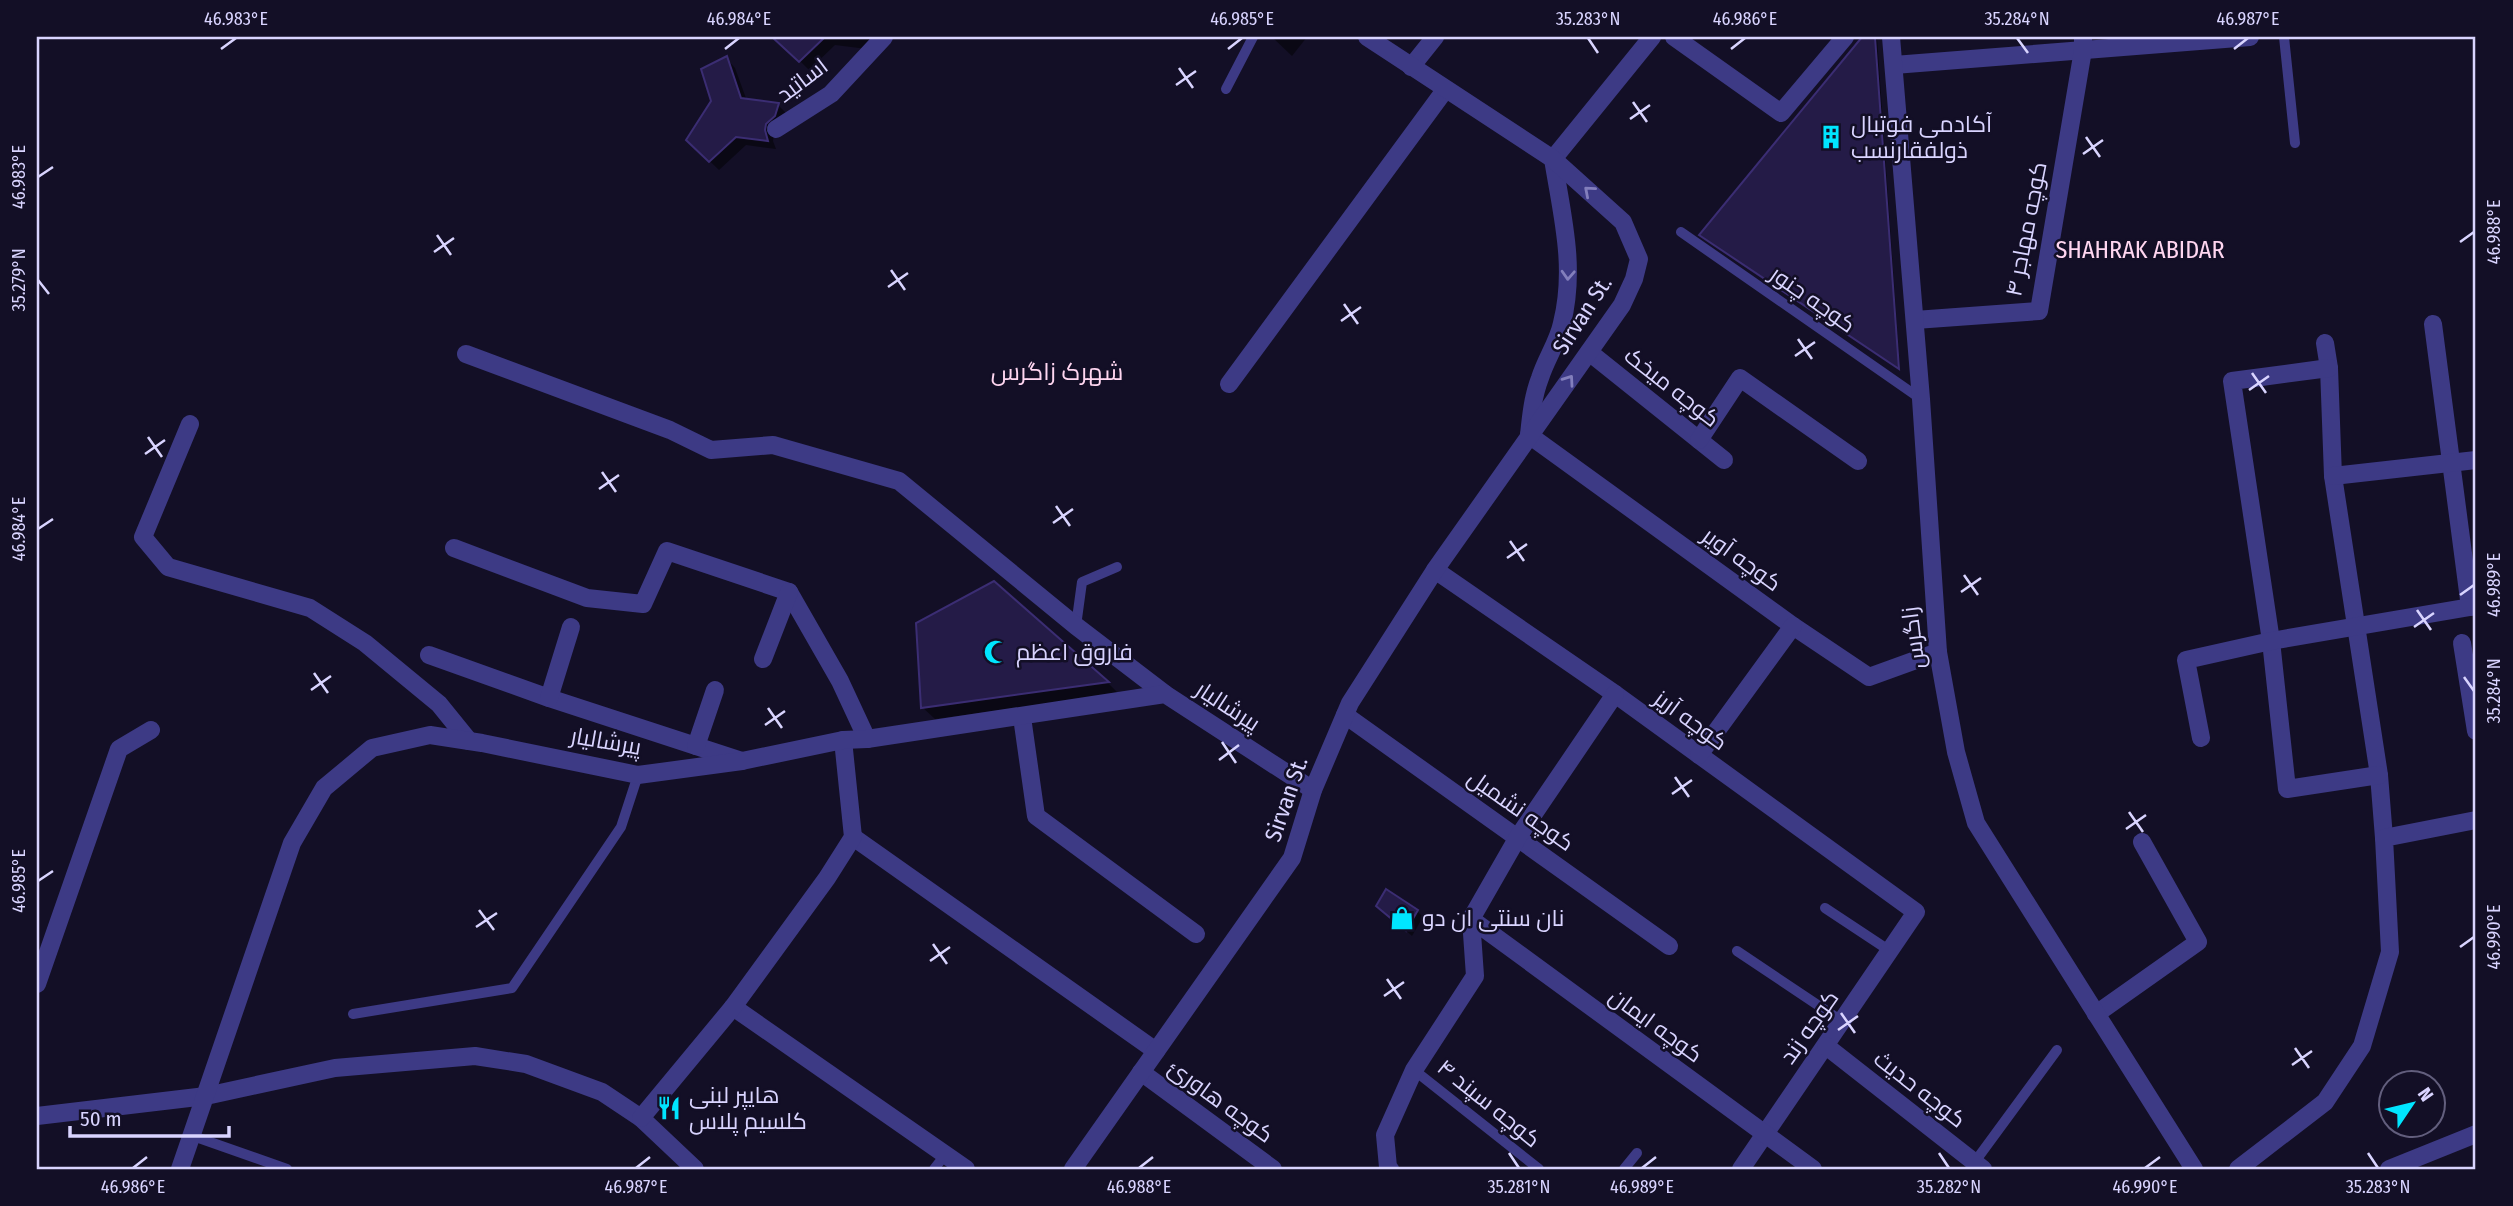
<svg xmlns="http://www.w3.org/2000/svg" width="2513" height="1206" font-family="'Fira Sans Condensed',Cairo,sans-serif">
  <rect width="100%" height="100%" fill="#130f26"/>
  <g fill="#0007">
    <polygon points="779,37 870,37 867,49 835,45 809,70 778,39"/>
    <polygon points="1272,37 1307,37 1292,56"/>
    <polygon points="1865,37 1877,37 1900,369 1702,235"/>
    <polygon points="726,58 735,68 747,101 778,105 787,114 774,134 773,141 776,149 746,145 719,170 688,140 713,101"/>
    <polygon points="993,583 1108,683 1119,694 935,719 922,707"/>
    <polygon points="1384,911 1417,911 1423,917 1412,936"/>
  </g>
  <g fill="#241b47" stroke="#3b2d73" stroke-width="2">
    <polygon points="772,37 825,37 799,62"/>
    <polygon points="1862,37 1875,37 1899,369 1699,235"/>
    <polygon points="727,56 741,98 779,103 775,116 766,124 765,130 768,141 736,137 709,162 686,140 711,101 701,69"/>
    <polygon points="994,581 1109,682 921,708 916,623"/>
    <polygon points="1386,889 1418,910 1406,931 1376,906"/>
  </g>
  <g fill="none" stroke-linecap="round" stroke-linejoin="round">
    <g stroke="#3d3a85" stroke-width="10">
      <polyline points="2284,37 2295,143"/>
      <polyline points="1226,89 1253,37"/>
      <polyline points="1681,232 1921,399"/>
      <polyline points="1076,626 1082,582 1117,567"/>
      <polyline points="1825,908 1890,951"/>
      <polyline points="1737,951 1843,1022"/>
      <polyline points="353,1014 512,988 621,827 638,775"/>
      <polyline points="1414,1070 1539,1169"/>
      <polyline points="193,1136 287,1169"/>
      <polyline points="1974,1163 2057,1050"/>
      <polyline points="934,1169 945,1155"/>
      <polyline points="1624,1169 1637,1153"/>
    </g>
    <g stroke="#3d3a85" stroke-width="18">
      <polyline points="1674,37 1781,113 1845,37"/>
      <polyline points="1894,65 2250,37"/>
      <polyline points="1411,67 1435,37"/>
      <polyline points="776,129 831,94 884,37"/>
      <polyline points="1553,159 1652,37"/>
      <polyline points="1915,320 2039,311 2083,50 2083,37"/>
      <polyline points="2433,324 2470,607"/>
      <polyline points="2325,343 2329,368 2333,476 2379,775 2384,838"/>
      <polyline points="1589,352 1724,460"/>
      <polyline points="466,354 670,430 711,450 773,445 899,481 1076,626 1165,694"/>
      <polyline points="2329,368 2232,381 2271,641 2287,789 2379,775"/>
      <polyline points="1229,384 1445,90"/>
      <polyline points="190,424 143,537 168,567 310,608 365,643 439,704 469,741"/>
      <polyline points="1529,435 1793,626 1869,677 1938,652"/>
      <polyline points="1699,440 1740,378 1858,461"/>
      <polyline points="2333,476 2476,460"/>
      <polyline points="454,548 587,598 643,604 667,551 789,592 840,681 867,739"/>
      <polyline points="1435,570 1615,694 1916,912 1741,1169"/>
      <polyline points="2462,643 2476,731"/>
      <polyline points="429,655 549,698 742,761"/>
      <polyline points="763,659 789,592"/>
      <polyline points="549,698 571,627"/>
      <polyline points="1345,715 1669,946"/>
      <polyline points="1022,717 1036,816 1196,934"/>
      <polyline points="2201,738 2186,660 2271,641 2476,606"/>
      <polyline points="696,746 715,690"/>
      <polyline points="1699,755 1793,626"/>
      <polyline points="853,837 1156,1051"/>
      <polyline points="1471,919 1813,1169"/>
      <polyline points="37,984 119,749 151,730"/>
      <polyline points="733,1007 966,1169"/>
      <polyline points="2096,1014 2198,942 2142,842"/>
      <polyline points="1826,1046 1983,1169"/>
      <polyline points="1141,1072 1273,1169"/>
      <polyline points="37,1116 206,1096 335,1068 475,1056 526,1064 602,1092 641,1118 695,1169"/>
      <polyline points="641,1118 733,1007 827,878 853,837 843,740"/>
      <polyline points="1390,1169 1388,1167 1385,1135 1414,1070 1475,976 1471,919 1518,837 1615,694"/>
      <polyline points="2238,1169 2325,1102 2362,1046 2390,952 2384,838 2476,820"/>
      <polyline points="2389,1169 2476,1134"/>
    </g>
    <g stroke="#3d3a85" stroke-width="18">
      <polyline points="1891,37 1921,399 1938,652 1956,752 1976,823 2194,1169"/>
      <path d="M1529 435C1531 415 1533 396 1540 378 1546 359 1558 342 1562 323 1576 267 1562 215 1553 159"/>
      <polyline points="180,1169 292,843 324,788 372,748 430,735 482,743 638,775 742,761 843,740 867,739 1165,694 1313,790"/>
      <polyline points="1073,1169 1292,858 1313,790 1350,703 1435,570 1622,305 1634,279 1639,259 1623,222 1553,159 1367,37"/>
    </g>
  </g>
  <defs><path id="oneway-chevron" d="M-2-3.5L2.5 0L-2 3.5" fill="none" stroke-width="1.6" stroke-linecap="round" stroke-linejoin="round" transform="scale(1.75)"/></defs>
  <g stroke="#837fbc">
    <use href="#oneway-chevron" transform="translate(1589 191) rotate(-139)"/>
    <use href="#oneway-chevron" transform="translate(1568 275) rotate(93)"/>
    <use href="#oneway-chevron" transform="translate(1569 380) rotate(-55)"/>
  </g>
  <path fill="none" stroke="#d9d4ff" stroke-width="2.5" d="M1588 38 1598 53M2017 38 2028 53M221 49 236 38M725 49 739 38M1228 49 1242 38M1731 49 1745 38M2234 49 2248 38M1179 68 1193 88M1176 85 1196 71M1633 102 1647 122M1630 119 1650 105M2086 137 2100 157M2083 154 2103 140M38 177 53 167M437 235 451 255M2460 242 2474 232M434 252 454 238M891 270 905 290M38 280 49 294M888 287 908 273M1344 304 1358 324M1341 321 1361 307M1798 339 1812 359M1795 356 1815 342M2252 373 2266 393M2249 390 2269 376M148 437 162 457M145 454 165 440M602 472 616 492M599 489 619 475M1056 506 1070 526M1053 523 1073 509M38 529 53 519M1510 541 1524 561M1507 558 1527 544M1964 575 1978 595M1961 592 1981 578M2460 595 2474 585M2417 610 2431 630M2414 627 2434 613M314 673 328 693M2464 677 2474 691M311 690 331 676M768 708 782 728M765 725 785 711M1222 742 1236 763M1219 760 1239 745M1675 777 1689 797M1672 794 1692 780M2129 812 2143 832M2126 829 2146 815M38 881 53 871M479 910 494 930M476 927 497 913M933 944 947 964M2460 947 2474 937M930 961 950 947M1387 979 1401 999M1384 996 1404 982M1841 1013 1855 1033M1838 1030 1858 1016M2295 1048 2309 1068M2292 1065 2312 1051M1509 1153 1519 1168M1939 1153 1949 1168M2368 1153 2378 1168M133 1168 147 1157M636 1168 650 1157M1139 1168 1153 1157M1642 1168 1656 1157M2145 1168 2160 1157"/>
  <defs>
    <g id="building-bare" transform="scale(1.89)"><path d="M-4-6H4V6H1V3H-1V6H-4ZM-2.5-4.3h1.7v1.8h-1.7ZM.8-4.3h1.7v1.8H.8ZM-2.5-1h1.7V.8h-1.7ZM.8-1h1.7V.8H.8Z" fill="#00e5ff" stroke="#130f26" stroke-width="2.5" paint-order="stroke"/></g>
    <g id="mosque-bare" transform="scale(1.89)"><path d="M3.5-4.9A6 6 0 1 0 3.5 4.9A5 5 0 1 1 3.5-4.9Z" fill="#00e5ff" stroke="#130f26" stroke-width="2.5" paint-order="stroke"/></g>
    <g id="shop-bare" transform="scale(1.89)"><path d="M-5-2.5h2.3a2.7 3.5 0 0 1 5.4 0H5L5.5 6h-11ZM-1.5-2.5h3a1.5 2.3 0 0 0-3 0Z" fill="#00e5ff" stroke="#130f26" stroke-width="2.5" paint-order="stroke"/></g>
    <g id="restaurant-bare" transform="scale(1.89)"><path d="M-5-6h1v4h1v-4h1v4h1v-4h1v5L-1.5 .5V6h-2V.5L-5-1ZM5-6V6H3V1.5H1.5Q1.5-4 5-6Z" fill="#00e5ff" stroke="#130f26" stroke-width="2.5" paint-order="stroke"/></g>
  </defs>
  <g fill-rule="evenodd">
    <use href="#building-bare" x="1831" y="137"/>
    <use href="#mosque-bare" x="996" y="652"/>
    <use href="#shop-bare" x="1402" y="918"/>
    <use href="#restaurant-bare" x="669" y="1108"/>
  </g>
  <g text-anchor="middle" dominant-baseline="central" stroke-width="5" stroke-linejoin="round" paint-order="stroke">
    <g font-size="23" fill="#d9d4ff" stroke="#130f26">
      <text transform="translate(802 80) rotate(-37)">اساتید</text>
      <text transform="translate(2026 229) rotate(-79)">کوچه مهاجر ۴</text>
      <text transform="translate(1813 299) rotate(35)">کوچه چنور</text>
      <text transform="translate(1582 315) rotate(-57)">Sirvan St.</text>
      <text transform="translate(1672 387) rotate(38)">کوچه میخک</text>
      <text transform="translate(1742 559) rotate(36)">کوچه آویر</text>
      <text transform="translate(1913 638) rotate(-97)">زاگرس</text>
      <text transform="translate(1228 706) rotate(33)">پیرشالیار</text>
      <text transform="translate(1691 720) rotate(36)">کوچه آریز</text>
      <text transform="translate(606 741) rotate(10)">پیرشالیار</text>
      <text transform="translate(1286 799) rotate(-71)">Sirvan St.</text>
      <text transform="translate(1521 810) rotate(35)">کوچه نشمیل</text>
      <text transform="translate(1656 1025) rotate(36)">کوچه ایمان</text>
      <text transform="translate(1809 1027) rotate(-55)">کوچه زند</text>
      <text transform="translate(1920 1089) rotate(38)">کوچه حدیث</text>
      <text transform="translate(1221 1101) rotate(36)">کوچه هاورئ</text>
      <text transform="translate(1489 1103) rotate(39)">کوچه سپند ۴</text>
    </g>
    <g font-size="23" fill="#d9d4ff" stroke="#130f26" text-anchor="start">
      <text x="1851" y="124">آکادمی فوتبال<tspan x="1851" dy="26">ذولفقارنسب</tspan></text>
      <text x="1016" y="652">فاروق اعظم</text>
      <text x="1422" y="918">نان سنتی ان دو</text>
      <text x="689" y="1095">هایپر لبنی<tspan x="689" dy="26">کلسیم پلاس</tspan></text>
    </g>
    <g font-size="24" fill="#ffd6f0" stroke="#130f26">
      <text x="2140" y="250">SHAHRAK ABIDAR</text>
      <text x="1057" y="372">شهرک زاگرس</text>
    </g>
  </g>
  <rect width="2513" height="1206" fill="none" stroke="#130f26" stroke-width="77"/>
  <g transform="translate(2412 1104) rotate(55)"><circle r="33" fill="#130f26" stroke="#625e7d" stroke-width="2"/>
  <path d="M0-5L12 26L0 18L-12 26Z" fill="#00e5ff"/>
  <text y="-10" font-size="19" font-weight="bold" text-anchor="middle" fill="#d9d4ff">N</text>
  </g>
  <path d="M70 1126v10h159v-10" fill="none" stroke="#d9d4ff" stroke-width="3.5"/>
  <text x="80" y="1126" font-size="21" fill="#d9d4ff" stroke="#130f26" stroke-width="5" paint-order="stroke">50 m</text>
  <rect x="38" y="38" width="2436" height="1130" fill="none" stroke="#d9d4ff" stroke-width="2.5"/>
  <g font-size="18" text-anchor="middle" fill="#d9d4ff">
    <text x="236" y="25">46.983°E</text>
    <text x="739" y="25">46.984°E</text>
    <text x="1242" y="25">46.985°E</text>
    <text x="1588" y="25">35.283°N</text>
    <text x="1745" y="25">46.986°E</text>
    <text x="2017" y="25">35.284°N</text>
    <text x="2248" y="25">46.987°E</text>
    <text transform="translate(19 177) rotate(-90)" y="6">46.983°E</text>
    <text transform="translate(2494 232) rotate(-90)" y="6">46.988°E</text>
    <text transform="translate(19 280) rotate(-90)" y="6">35.279°N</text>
    <text transform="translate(19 529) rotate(-90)" y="6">46.984°E</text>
    <text transform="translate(2494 585) rotate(-90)" y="6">46.989°E</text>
    <text transform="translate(2494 691) rotate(-90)" y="6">35.284°N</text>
    <text transform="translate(19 881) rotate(-90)" y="6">46.985°E</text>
    <text transform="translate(2494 937) rotate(-90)" y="6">46.990°E</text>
    <text x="133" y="1193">46.986°E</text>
    <text x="636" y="1193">46.987°E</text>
    <text x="1139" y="1193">46.988°E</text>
    <text x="1519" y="1193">35.281°N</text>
    <text x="1642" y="1193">46.989°E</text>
    <text x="1949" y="1193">35.282°N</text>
    <text x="2145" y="1193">46.990°E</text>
    <text x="2378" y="1193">35.283°N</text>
  </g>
</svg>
